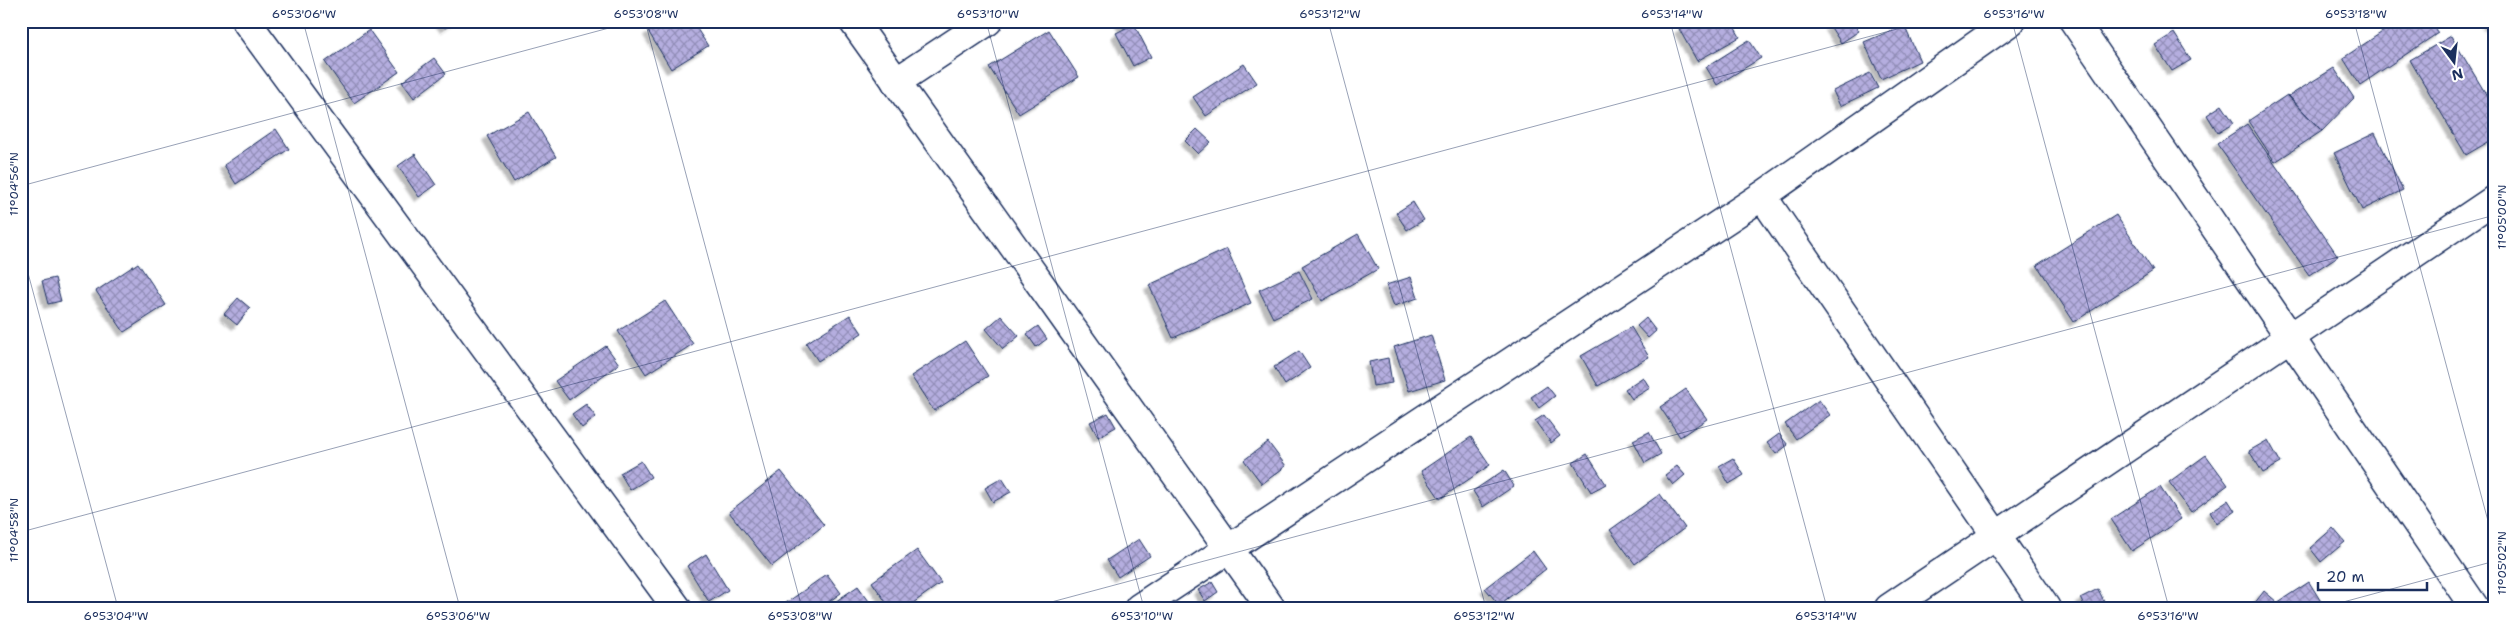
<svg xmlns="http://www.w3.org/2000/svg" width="2516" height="629" font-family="'Shantell Sans',sans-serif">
  <defs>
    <pattern id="building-cross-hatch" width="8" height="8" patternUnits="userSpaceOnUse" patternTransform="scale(1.25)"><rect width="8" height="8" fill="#b5aedf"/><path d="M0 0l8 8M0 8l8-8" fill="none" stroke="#928eb8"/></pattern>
    <filter id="shadow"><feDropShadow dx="-4.5" dy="4.5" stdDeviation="1" flood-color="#0004"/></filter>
  </defs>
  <rect width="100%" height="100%" fill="#fff"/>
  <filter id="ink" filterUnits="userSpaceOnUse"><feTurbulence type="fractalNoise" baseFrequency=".02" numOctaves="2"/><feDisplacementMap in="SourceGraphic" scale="10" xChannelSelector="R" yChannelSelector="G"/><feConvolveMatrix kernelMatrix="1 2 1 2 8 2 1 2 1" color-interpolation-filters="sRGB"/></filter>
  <g filter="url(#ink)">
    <g fill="url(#building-cross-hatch)" stroke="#1b2f5e" filter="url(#shadow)">
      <polygon points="440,21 455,21 445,28"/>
      <polygon points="665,21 692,21 708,46 671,69 648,31"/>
      <polygon points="1119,21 1140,21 1126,31"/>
      <polygon points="1692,21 1731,21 1740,37 1697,61 1679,29"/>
      <polygon points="1837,21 1853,21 1859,31 1841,43 1830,26"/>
      <polygon points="2399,21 2430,21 2438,33 2360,85 2343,58"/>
      <polygon points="2486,21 2495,21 2495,24 2490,27"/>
      <polygon points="1134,24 1151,57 1133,66 1116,33"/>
      <polygon points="1904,25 1920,61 1881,79 1864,42"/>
      <polygon points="369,30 399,72 354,103 325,62"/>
      <polygon points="1049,30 1079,77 1019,114 989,67"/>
      <polygon points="2174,33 2191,60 2172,71 2155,45"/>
      <polygon points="2451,36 2495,109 2495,138 2466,155 2410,60"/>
      <polygon points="1749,40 1761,58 1717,85 1706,67"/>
      <polygon points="434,58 446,74 414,98 402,82"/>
      <polygon points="1244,64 1257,83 1206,116 1193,97"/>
      <polygon points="2334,68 2354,98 2322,131 2289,96"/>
      <polygon points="1870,73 1878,88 1840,106 1833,91"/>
      <polygon points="2287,95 2322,131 2275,162 2248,121"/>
      <polygon points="2222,105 2234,123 2218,133 2207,115"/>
      <polygon points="529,112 556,157 514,182 487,136"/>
      <polygon points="2247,124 2338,256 2309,275 2217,144"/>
      <polygon points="276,129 289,149 236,184 224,165"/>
      <polygon points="1197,129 1211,142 1198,154 1185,141"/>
      <polygon points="2375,133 2403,190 2362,210 2334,153"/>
      <polygon points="415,154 436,185 419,197 398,166"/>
      <polygon points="1413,202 1424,220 1407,230 1396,213"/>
      <polygon points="2116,215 2153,271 2074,322 2037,265"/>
      <polygon points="1358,234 1378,269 1322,301 1302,266"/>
      <polygon points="1227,249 1251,303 1173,338 1149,285"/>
      <polygon points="138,263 166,305 124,332 96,291"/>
      <polygon points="1299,271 1313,299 1273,318 1259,290"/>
      <polygon points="1411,277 1418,298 1394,306 1386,285"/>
      <polygon points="55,278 61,301 48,304 42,281"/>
      <polygon points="238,298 250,308 237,325 224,314"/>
      <polygon points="665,301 693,344 646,374 618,331"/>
      <polygon points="850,315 862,333 818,361 806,343"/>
      <polygon points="1001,316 1019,336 1003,349 986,329"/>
      <polygon points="1646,318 1656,331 1648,338 1637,326"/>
      <polygon points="1038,326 1047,339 1036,347 1027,334"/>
      <polygon points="1631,327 1649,357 1598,386 1581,356"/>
      <polygon points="1431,335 1445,380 1409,391 1394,347"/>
      <polygon points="965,341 988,376 934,411 911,376"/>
      <polygon points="606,346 619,364 569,400 555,381"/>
      <polygon points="1299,351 1310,368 1285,385 1274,367"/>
      <polygon points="1388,358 1392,383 1373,386 1369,362"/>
      <polygon points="1643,377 1650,388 1632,399 1625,389"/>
      <polygon points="1547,386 1555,396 1539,408 1531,397"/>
      <polygon points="1686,389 1707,419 1680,437 1660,407"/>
      <polygon points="1819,400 1830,415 1796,439 1785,424"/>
      <polygon points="586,404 596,417 582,428 572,414"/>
      <polygon points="1108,413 1116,427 1098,437 1090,422"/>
      <polygon points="1544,415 1560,436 1551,443 1535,421"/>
      <polygon points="1649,432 1661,454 1645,463 1633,440"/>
      <polygon points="1779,434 1788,445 1776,454 1767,443"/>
      <polygon points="1471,437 1490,465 1440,499 1421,471"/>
      <polygon points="2268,440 2281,463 2263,473 2249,451"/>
      <polygon points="1268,442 1286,466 1262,484 1244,460"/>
      <polygon points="1587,454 1606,484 1591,492 1573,463"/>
      <polygon points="2206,455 2228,485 2191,512 2169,482"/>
      <polygon points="1733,458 1744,475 1729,484 1719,466"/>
      <polygon points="641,461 651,477 630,490 620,473"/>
      <polygon points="1677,466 1685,475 1673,485 1665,475"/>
      <polygon points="1504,470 1514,486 1483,507 1473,491"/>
      <polygon points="781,471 824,525 772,566 729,512"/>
      <polygon points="1002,478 1011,492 993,502 985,488"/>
      <polygon points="2160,487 2181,519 2132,551 2111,519"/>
      <polygon points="1660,494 1685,528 1635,564 1610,530"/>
      <polygon points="2228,500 2235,511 2217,524 2210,512"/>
      <polygon points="2333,528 2345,542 2321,562 2310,548"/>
      <polygon points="1139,539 1150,556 1118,577 1107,560"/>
      <polygon points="917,550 941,583 906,608 890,608 872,582"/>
      <polygon points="1533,551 1546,569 1499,605 1485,588"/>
      <polygon points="706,554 728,590 709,602 687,566"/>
      <polygon points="827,574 841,593 820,608 779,608"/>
      <polygon points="1212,582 1218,592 1205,601 1198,590"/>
      <polygon points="2309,582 2325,608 2269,608"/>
      <polygon points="858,586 874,608 826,608"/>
      <polygon points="2098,589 2105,603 2095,608 2085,608 2080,598"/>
      <polygon points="2264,591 2277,602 2273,608 2251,608"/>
      <polygon points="1536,603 1539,608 1527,608"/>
    </g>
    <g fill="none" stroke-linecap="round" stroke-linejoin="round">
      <g stroke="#1b2f5e" stroke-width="31">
        <g id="minor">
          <polyline points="246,21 677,608"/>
          <polyline points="853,21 1271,608"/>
          <polyline points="2074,21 2475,608"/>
          <polyline points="896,82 988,21"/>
          <polyline points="1762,196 2046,608"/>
          <polyline points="1139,608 1762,196 2011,21"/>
          <polyline points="1889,608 2495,199"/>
        </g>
      </g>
      <use href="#minor" stroke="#fff" stroke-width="28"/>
    </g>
  </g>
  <path fill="none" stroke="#1b2f5e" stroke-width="1" stroke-opacity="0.45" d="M303 21 460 608M645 21 802 608M986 21 1144 608M1328 21 1486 608M1670 21 1827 608M2012 21 2169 608M2354 21 2495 547M21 186 635 21M21 247 118 608M21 532 1927 21M1029 608 2495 215M2321 608 2495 561"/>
  <rect width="2516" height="629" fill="none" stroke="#fff" stroke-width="55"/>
  <g transform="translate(2454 62) rotate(165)" stroke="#ffffff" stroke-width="4" paint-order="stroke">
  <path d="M0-4L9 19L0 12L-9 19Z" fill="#1b2f5e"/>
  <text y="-8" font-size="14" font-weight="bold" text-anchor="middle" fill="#1b2f5e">N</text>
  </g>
  <path d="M2318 582v8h109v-8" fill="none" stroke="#1b2f5e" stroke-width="2.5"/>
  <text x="2326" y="582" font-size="15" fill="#1b2f5e" stroke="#ffffff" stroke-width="4" paint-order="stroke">20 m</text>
  <rect x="28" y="28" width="2460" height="574" fill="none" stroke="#1b2f5e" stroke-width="2"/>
  <g font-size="12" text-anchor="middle" fill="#1b2f5e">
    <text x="304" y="18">6°53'06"W</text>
    <text x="646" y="18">6°53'08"W</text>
    <text x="988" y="18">6°53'10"W</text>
    <text x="1330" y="18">6°53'12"W</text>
    <text x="1672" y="18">6°53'14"W</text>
    <text x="2014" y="18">6°53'16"W</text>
    <text x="2356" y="18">6°53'18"W</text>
    <text transform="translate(14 184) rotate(-90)" y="4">11°04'56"N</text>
    <text transform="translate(2502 217) rotate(-90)" y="4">11°05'00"N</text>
    <text transform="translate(14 530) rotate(-90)" y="4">11°04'58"N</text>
    <text transform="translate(2502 563) rotate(-90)" y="4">11°05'02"N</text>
    <text x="116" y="620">6°53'04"W</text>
    <text x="458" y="620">6°53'06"W</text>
    <text x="800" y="620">6°53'08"W</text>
    <text x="1142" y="620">6°53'10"W</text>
    <text x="1484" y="620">6°53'12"W</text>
    <text x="1826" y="620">6°53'14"W</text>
    <text x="2168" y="620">6°53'16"W</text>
  </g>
</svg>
